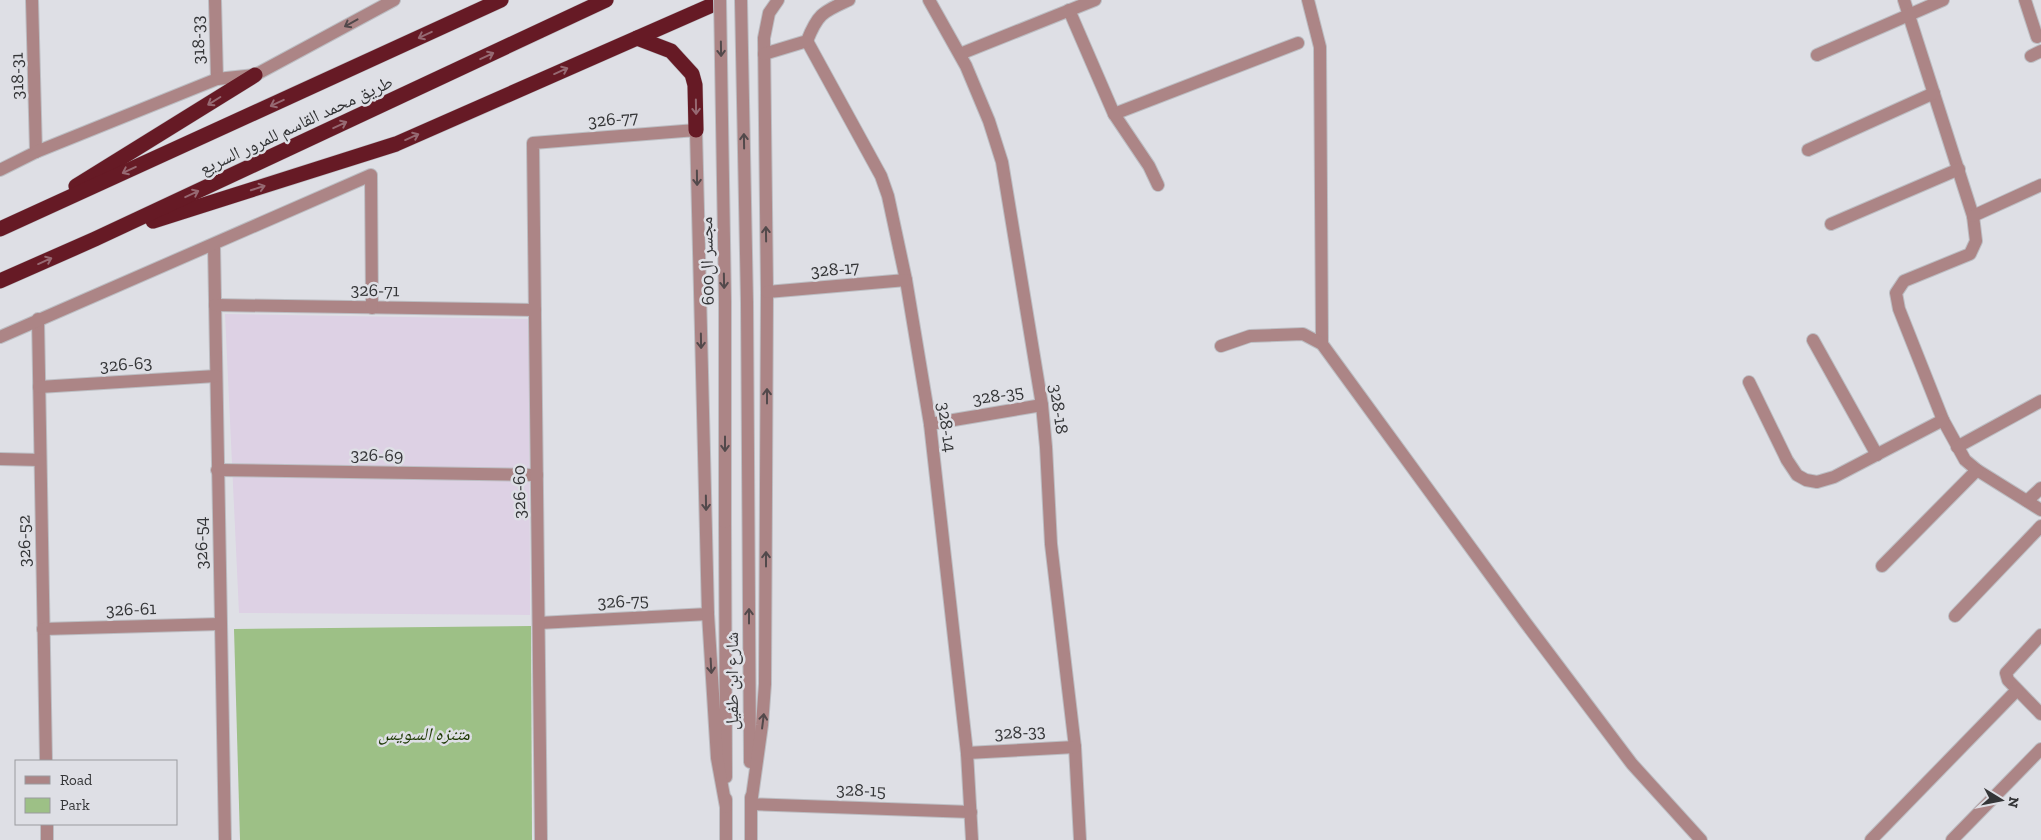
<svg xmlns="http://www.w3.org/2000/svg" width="2041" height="840" font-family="'Zilla Slab','Noto Naskh Arabic',serif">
  <rect width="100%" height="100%" fill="#dedfe5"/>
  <polygon fill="#ddd1e4" points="225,314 529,319 530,615 239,613"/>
  <polygon fill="#9dc086" points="531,626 532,840 240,840 234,629"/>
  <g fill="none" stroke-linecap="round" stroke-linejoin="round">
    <g stroke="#bcbdc2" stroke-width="14">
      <g id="minor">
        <polyline points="32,0 36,152"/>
        <polyline points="215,0 217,79"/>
        <polyline points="741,0 747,303 750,762"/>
        <polyline points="778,0 769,13 764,38 767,292 765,684 762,725 751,804 971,812"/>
        <polyline points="929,0 966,66 989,121 1002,162 1042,405 1046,447 1051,544 1075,747 1080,840"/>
        <polyline points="1308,0 1320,47 1322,344"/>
        <polyline points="1904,0 1973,216 1976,241 1970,254 1904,281 1896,293 1899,309 1943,420 1965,460 1977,470 2041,510"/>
        <polyline points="2025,0 2037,37"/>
        <polyline points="1069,10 1114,114 1298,43"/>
        <polyline points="807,41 881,176 888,196 906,280 930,424 967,753 972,840"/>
        <path d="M764 54 807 41C818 13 823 12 849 0"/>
        <polyline points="960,54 1095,0"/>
        <polyline points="1817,55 1943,0"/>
        <polyline points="2031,56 2041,51"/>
        <polyline points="1114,114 1149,166 1158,185"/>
        <polyline points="1808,150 1934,93"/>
        <polyline points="0,170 36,152 217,79 255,75 394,0"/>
        <polyline points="1973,216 2041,185"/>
        <polyline points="1831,224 1959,169"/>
        <polyline points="214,245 225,840"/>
        <polyline points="767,292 906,280"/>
        <polyline points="215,305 535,310"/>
        <polyline points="38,319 46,761"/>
        <polyline points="0,337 371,175 372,308"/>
        <polyline points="1813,340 1877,455"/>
        <polyline points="1221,346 1250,336 1303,334 1322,344 1525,622 1632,764 1701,840"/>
        <polyline points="1749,382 1787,460 1797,475 1806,480 1817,482 1834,477 1943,420"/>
        <polyline points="39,387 216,376"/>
        <polyline points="930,424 1042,405"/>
        <polyline points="1957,447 2041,401"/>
        <polyline points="0,459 40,460"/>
        <polyline points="217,470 537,475"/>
        <polyline points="2027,501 2041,488"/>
        <polyline points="725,522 726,777"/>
        <polyline points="1882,566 1977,470"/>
        <polyline points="1955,616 2041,526"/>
        <polyline points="539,623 708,614"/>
        <polyline points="43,629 220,624"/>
        <polyline points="2041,635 2006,673 2008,680 2041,714"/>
        <polyline points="967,753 1075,747"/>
        <polyline points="751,797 751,840"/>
        <polyline points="726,799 726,840"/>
        <polyline points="47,824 47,840"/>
        <polyline points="541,840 533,143 696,130 708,614 717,758 726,807"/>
        <polyline points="1871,840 2017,690"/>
        <polyline points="1952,840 2041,749"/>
      </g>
    </g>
    <g stroke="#bcbdc2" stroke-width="16">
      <g id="highway">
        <polyline points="637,38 671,51 692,74 695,85 696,130"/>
        <polyline points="76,186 255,75"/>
        <polyline points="153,221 396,144 710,6"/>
        <polyline points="0,229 501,0"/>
        <polyline points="0,281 95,239 606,0"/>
      </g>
    </g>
    <use href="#minor" stroke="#ac8586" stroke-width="12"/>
    <use href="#highway" stroke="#661a25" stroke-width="15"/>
    <g stroke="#bcbdc2" stroke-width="14" stroke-linecap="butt">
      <polyline id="minor-bridge" points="720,0 725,301 725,522"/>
    </g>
    <use href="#minor-bridge" stroke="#ac8586" stroke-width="12"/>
  </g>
  <defs><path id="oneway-shaft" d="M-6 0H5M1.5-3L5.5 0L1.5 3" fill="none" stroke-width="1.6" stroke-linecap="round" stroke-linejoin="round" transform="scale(1.25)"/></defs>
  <g stroke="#52494b">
    <use href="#oneway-shaft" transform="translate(351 23) rotate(151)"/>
    <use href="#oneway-shaft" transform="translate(721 49) rotate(89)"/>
    <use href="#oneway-shaft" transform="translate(744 141) rotate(-91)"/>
    <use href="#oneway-shaft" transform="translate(697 178) rotate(89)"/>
    <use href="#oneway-shaft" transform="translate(766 234) rotate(-91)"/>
    <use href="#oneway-shaft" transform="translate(724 281) rotate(89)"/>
    <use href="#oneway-shaft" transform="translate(701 341) rotate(89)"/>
    <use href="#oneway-shaft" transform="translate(767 396) rotate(-90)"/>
    <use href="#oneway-shaft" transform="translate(725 444) rotate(90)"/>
    <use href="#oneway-shaft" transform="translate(706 503) rotate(89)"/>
    <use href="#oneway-shaft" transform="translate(766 559) rotate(-90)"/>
    <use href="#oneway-shaft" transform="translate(749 616) rotate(-90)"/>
    <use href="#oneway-shaft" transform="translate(711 666) rotate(87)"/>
    <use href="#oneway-shaft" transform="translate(763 721) rotate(-83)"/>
  </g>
  <g stroke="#966972">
    <use href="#oneway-shaft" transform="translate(425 35) rotate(155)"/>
    <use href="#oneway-shaft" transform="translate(487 56) rotate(-25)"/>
    <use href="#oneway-shaft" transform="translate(561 71) rotate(-24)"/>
    <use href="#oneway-shaft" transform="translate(214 101) rotate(148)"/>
    <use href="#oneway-shaft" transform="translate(277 103) rotate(155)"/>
    <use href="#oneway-shaft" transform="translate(696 107) rotate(89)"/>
    <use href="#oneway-shaft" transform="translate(340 125) rotate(-25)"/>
    <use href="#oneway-shaft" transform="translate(412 137) rotate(-24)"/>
    <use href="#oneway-shaft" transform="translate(129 170) rotate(155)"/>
    <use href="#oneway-shaft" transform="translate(258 188) rotate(-18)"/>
    <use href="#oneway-shaft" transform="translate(192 194) rotate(-25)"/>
    <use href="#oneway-shaft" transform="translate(45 261) rotate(-24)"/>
  </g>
  <g text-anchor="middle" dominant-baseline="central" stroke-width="5" stroke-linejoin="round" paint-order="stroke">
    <g font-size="18" fill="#343537" stroke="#dedfe5">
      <text transform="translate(198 40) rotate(-91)">318-33</text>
      <text transform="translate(17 76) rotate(-91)">318-31</text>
      <text transform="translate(613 119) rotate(-5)">326-77</text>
      <text transform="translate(296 125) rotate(-25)">طريق محمد القاسم للمرور السريع</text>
      <text transform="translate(707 261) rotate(-91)">مجسر ال600</text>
      <text transform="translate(835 269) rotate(-5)">328-17</text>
      <text transform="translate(375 290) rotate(1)">326-71</text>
      <text transform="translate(126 364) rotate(-4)">326-63</text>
      <text transform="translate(998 395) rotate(-9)">328-35</text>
      <text transform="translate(1059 409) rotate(82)">328-18</text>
      <text transform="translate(947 427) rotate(82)">328-14</text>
      <text transform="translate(377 455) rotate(1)">326-69</text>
      <text transform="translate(519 492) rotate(-91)">326-60</text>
      <text transform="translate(24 541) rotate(-91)">326-52</text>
      <text transform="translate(201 543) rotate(-91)">326-54</text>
      <text transform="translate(623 601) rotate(-3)">326-75</text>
      <text transform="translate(131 609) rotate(-2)">326-61</text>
      <text transform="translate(732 681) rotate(-90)">شارع ابن طفيل</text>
      <text transform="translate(1020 732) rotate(-3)">328-33</text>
      <text transform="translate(861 790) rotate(2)">328-15</text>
    </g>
    <g font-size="18" font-style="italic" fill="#1d3803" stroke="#dedfe5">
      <text x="424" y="734">متنزه السويس</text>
    </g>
  </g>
  <rect x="15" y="760" width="162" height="65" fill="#dedfe5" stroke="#9a9b9f"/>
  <rect x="25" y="776" width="25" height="8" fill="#ac8586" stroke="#9a9b9f"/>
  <text x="60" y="785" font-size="15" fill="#343537">Road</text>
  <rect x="25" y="798" width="25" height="15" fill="#9dc086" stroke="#9a9b9f"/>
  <text x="60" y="810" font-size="15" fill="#343537">Park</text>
  <g transform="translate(2001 800) rotate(100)" stroke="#dedfe5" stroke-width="4" paint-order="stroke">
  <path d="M0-4L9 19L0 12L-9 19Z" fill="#343537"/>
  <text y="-8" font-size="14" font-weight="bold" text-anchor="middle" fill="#343537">N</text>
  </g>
</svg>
